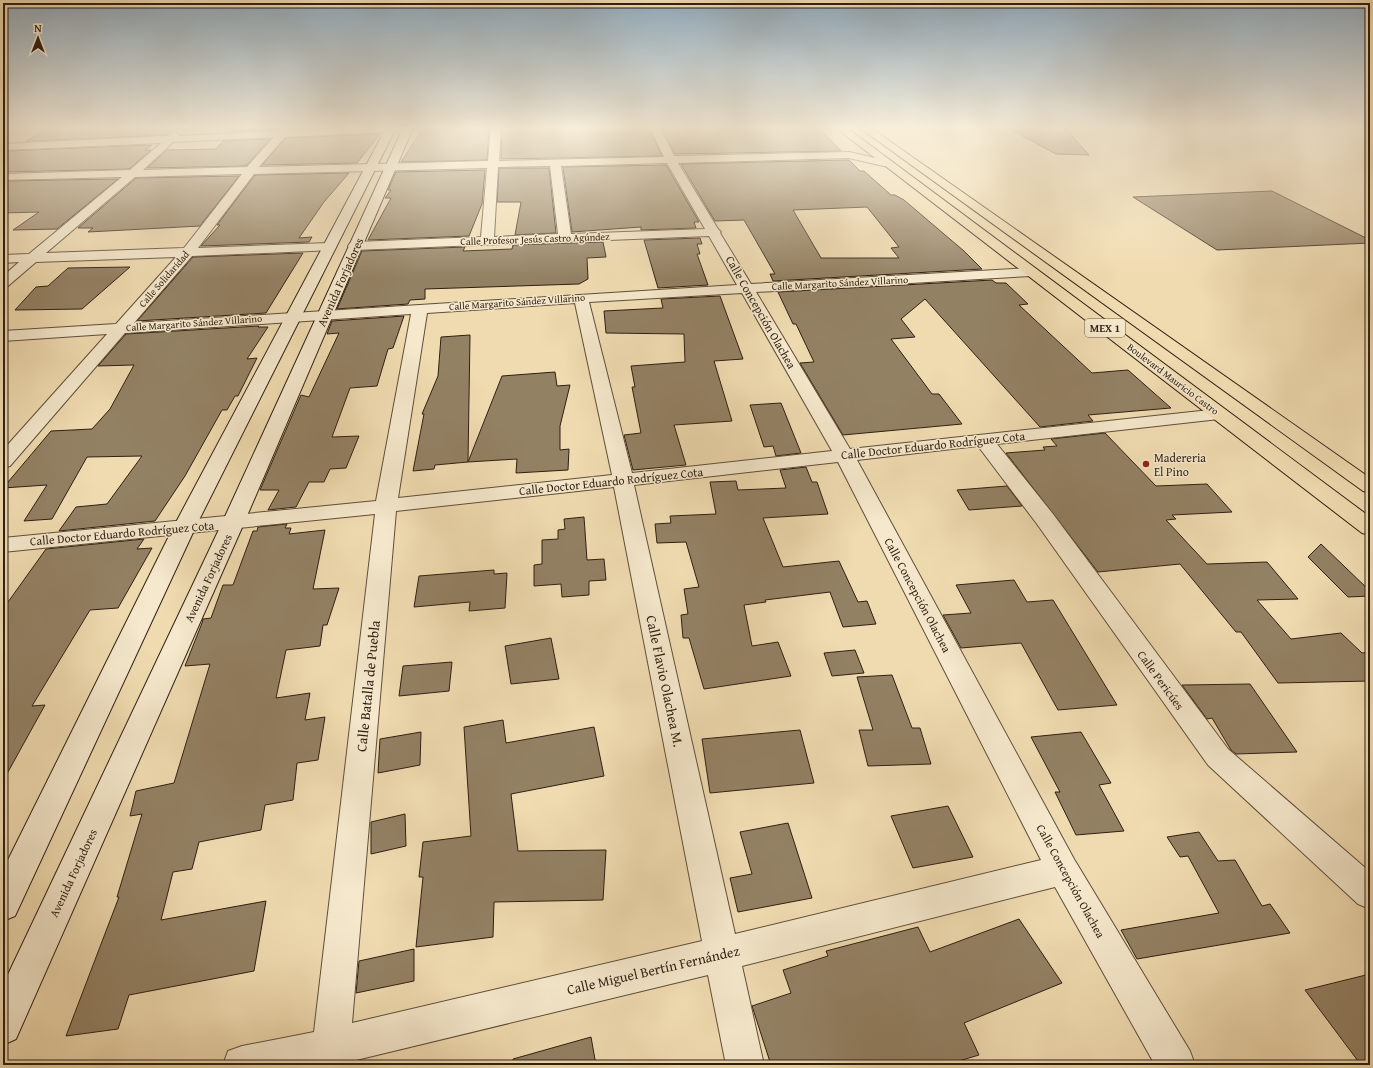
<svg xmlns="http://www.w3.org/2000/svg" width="1373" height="1068" font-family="'Gentium Book Plus',serif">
  <rect width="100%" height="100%" fill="#f0dbb0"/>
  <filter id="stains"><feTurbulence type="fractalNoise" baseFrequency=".005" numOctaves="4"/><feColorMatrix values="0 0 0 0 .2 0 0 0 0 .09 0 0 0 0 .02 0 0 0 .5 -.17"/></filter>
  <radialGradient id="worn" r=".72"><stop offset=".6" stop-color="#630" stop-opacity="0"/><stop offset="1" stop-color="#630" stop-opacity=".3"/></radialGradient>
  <g fill="#938164" stroke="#2f1f12" fill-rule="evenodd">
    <polygon points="49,128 175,128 166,135 26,141"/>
    <polygon points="274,128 280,128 231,132 233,130"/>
    <polygon points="472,128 489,128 487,160 401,162 422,130"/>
    <polygon points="502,128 649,128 662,156 501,159"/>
    <polygon points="662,128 819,128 841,151 675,154"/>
    <polygon points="1008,128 1065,128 1089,155 1056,154"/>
    <polygon points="380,134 357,163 262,165 286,138"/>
    <polygon points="270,139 246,166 147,168 167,150 216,149 223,141"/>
    <polygon points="152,145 145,150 151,150 129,169 3,172 3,155 9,151"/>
    <path d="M849 160 860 171H864L891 195H895L904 200 964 251 982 269 773 281 770 274H775L744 220 715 221 681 164ZM867 207 899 247 891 248 899 258H821L793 210Z"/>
    <polygon points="666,165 699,222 694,222 696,228 641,230 641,227 572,232 563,167"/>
    <polygon points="499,168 549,168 556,233 515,235 521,202 497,202"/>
    <polygon points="485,170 482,204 469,236 368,240 391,198 385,198 391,190 388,190 396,172"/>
    <polygon points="349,173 324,202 299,238 312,237 309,242 201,246 220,225 217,225 255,175"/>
    <polygon points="239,176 200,226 88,232 93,228 78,228 136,178"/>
    <polygon points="118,179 57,229 13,230 39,212 3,213 3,181"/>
    <polygon points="1272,191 1370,240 1370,243 1217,250 1133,197"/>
    <polygon points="700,238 702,244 697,244 700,254 697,254 708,285 658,288 644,240"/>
    <polygon points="603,242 606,257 587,258 588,279 579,284 425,289 425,299 410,300 408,304 337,309 362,251 465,247 463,251 512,249 513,245"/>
    <polygon points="303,253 266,313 137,321 193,257"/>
    <polygon points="130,267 82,309 15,310 36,287 48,286 68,268"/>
    <polygon points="992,280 996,283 1006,283 1028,304 1019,305 1092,373 1128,370 1171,408 1088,415 1093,421 1040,427 925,299 901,319 915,337 891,339 932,394 939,394 962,424 843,435 800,363 814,362 796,324 793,324 778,292"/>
    <polygon points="720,296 743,359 714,361 732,421 674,425 686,465 633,470 624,435 641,433 632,387 635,387 631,366 685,362 684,334 606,333 604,311 663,308 661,299"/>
    <polygon points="404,316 393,348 388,349 377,386 350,388 332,437 359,436 346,468 330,469 324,482 309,482 296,507 268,510 279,490 260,490 301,395 309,397 339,333 327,334 332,321"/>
    <polygon points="259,326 258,327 268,327 247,359 257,358 238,396 235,396 227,410 222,410 185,476 155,521 59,531 76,507 107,504 142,456 87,457 52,519 24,521 47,485 3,488 51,431 92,429 110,409 134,365 98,366 126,334"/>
    <polygon points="470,335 468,462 435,465 434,469 413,471 424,414 422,414 438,376 441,337"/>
    <polygon points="555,372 557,386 570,385 560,426 560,450 569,449 568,470 516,473 517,459 468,462 502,376"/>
    <polygon points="781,403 801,453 776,456 773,446 764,447 750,405"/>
    <polygon points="1105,433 1156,486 1207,484 1232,512 1172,515 1176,519 1166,520 1207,564 1267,562 1298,599 1257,600 1291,639 1341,633 1362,653 1370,652 1370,681 1278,683 1241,632 1236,632 1180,564 1098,572 1006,453 1045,450 1043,447 1057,446 1051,439"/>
    <polygon points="806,467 812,482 817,482 828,514 763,518 783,567 839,561 858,602 867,601 876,624 843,627 830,592 765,600 766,602 744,605 752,646 778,642 791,676 704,689 689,638 683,638 681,615 688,614 684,589 699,587 686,542 657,543 655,524 671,523 670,516 716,514 710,482 736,481 738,490 786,488 780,470"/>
    <polygon points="1007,486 1022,506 969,510 957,490"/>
    <polygon points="584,517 587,560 604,559 606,580 589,581 589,595 562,597 561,584 534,586 534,565 542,564 542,540 558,539 558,530 565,529 564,519"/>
    <polygon points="287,524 285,528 291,528 289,534 325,530 313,589 339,588 327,625 323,625 320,646 286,650 276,698 310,693 305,720 325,717 318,760 297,763 293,800 265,805 261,830 199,842 192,869 173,872 161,920 266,901 254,971 129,995 118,1029 66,1036 119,897 117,897 142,814 130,816 136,791 174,783 210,664 185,666 202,623 203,619 211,618 223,585 233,585 253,531 257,531 258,527"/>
    <polygon points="144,539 137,549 152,548 118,608 90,610 32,706 45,705 3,781 3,609 46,549"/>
    <polygon points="1321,544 1370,591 1370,596 1348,597 1308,557"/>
    <polygon points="494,570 494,574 507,573 505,608 469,611 470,602 414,607 419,576"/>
    <polygon points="1014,580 1027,602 1053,600 1117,705 1058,710 1021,643 961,648 943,615 971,613 956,585"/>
    <polygon points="551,638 559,679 511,684 505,646"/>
    <polygon points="855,650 864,673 832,676 824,653"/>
    <polygon points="452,662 449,691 399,696 403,666"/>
    <polygon points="892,675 912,728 920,728 931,764 868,766 859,730 873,730 857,677"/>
    <polygon points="1250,684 1297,752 1236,754 1231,750 1212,718 1207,719 1182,685"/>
    <polygon points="503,720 506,743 594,727 604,776 511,794 518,851 606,850 603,900 494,902 493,937 416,947 423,877 419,877 423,842 471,836 464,727"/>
    <polygon points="800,730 814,783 710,793 702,739"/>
    <polygon points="421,732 420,765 378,773 380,739"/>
    <polygon points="1081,732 1111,783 1099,785 1124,831 1076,835 1055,792 1060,792 1031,737"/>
    <polygon points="948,806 973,857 913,868 891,816"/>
    <polygon points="405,814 406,846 371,854 371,822"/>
    <polygon points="788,823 812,898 738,912 730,878 752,874 740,832"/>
    <polygon points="1199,832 1218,861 1235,860 1262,906 1270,904 1290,933 1137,959 1121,930 1219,913 1188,856 1180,857 1167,837"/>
    <polygon points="1019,919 1062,983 964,1023 979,1055 945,1065 771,1065 752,1006 791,993 783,970 828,956 826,951 918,927 930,952"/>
    <polygon points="414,949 414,981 356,993 359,961"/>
    <polygon points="1370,974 1370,1065 1361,1065 1305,990"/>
    <polygon points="591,1037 596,1065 514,1065 513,1059"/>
  </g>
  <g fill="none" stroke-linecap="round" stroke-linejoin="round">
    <g stroke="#5f4e3a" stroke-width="2">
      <path id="street" d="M282 128H292L290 131 346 128H416L411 131 285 137 259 167 488 161 491 128H501L499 161 664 157 650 128H660L674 156 849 152 892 162 893 164 888 167 849 158 678 163 718 229 721 232 720 233 751 284 1031 268 1036 269 1038 272 1036 275 1031 276 756 292 850 449 1219 409 1225 410 1228 414 1225 418 1219 419 997 444 1053 514 1228 749 1370 872V909L1358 904 1208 765 1037 524 978 446 857 460 1074 859 1190 1051 1195 1065H1155L1055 887 742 966 764 1065H726L708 975 348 1062V1065H223L228 1051 242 1046 314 1032 375 514 3 552V538L376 501 411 314 125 333 10 466 3 468V450L107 334 3 341V331L116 324 176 257 36 262 8 286 3 287V276L19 262 3 263V255L29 254 122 177 3 180V174L130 170 161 143 3 150V144L168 136 175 132 178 133 179 136 279 131ZM274 137 247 167 143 170 173 142ZM667 163 705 229 571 234 561 166ZM550 166 558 234 494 237 498 167ZM487 168 481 237 355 242 350 243 348 246 350 249 355 250 709 236 737 285 134 323 192 256 334 250 336 247 334 244 329 243 198 248 254 174ZM242 174 184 248 46 253 135 177ZM742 293 832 451 632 473 589 302ZM575 303 612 475 398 498 427 313ZM838 462 1041 860 735 934 634 485ZM614 487 702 941 352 1023 396 511Z"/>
    </g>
    <g stroke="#2f1f12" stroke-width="2">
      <g id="secondary">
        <polygon points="386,128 396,128 196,526 15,916 3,921 3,870 174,526"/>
        <polygon points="403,128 413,128 244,523 16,1039 3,1045 3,985 222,523"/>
      </g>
    </g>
    <g stroke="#2f1f12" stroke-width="2">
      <g id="primary">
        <polygon points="836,128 847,128 1370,517 1370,535 1362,533"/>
        <polygon points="860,128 871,128 1370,478 1370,493 1363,491"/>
      </g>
    </g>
    <use href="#street" fill="#f5e8cc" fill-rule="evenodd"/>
    <use href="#secondary" fill="#f5e8cc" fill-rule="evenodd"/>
    <use href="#primary" fill="#f0dbb0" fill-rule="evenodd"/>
  </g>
  <linearGradient id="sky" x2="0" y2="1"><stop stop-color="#91aabc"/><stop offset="0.46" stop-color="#f8efdb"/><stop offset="1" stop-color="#f8efdb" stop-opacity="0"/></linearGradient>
  <rect width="1373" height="278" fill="url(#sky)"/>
  <circle fill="#8f2418" stroke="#f5e8cc" stroke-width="1.5" cx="1146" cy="464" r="4"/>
  <g text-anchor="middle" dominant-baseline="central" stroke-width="3" stroke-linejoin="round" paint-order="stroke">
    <g font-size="10" fill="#2f1f12" stroke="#f5e8cc">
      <text transform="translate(535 239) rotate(-2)">Calle Profesor Jesús Castro Agúndez</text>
      <text transform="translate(164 279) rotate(-49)">Calle Solidaridad</text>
      <text transform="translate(840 283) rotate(-3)">Calle Margarito Sández Villarino</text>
      <text transform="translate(517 302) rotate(-4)">Calle Margarito Sández Villarino</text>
      <text transform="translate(194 323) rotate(-4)">Calle Margarito Sández Villarino</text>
      <text transform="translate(1173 379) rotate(37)">Boulevard Mauricio Castro</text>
    </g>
    <rect fill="#f5e8cc" stroke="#6a5b4a" stroke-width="1" x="1085" y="319" width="40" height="18" rx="3"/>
    <g font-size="11" font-weight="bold" fill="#2f1f12">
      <text x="1105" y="328">MEX 1</text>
    </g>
    <g font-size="12" fill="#2f1f12" stroke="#f5e8cc">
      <text transform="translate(340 282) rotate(-66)">Avenida Forjadores</text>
      <text transform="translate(761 312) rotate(60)">Calle Concepción Olachea</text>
      <text transform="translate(933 445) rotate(-6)">Calle Doctor Eduardo Rodríguez Cota</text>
      <text transform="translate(611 481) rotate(-6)">Calle Doctor Eduardo Rodríguez Cota</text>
      <text transform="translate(122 533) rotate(-5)">Calle Doctor Eduardo Rodríguez Cota</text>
      <text transform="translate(208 578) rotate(-65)">Avenida Forjadores</text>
      <text transform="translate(918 595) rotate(62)">Calle Concepción Olachea</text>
      <text transform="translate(1161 680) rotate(54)">Calle Pericúes</text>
      <text transform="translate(73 873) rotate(-65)">Avenida Forjadores</text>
      <text transform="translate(1071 881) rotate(61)">Calle Concepción Olachea</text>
    </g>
    <g font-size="12" fill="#2f1f12" stroke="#f5e8cc" text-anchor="start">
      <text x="1154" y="457">Madereria<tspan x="1154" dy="14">El Pino</tspan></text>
    </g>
    <g font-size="14" fill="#2f1f12" stroke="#f5e8cc">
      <text transform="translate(665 681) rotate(78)">Calle Flavio Olachea M.</text>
      <text transform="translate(368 686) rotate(-84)">Calle Batalla de Puebla</text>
      <text transform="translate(653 970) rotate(-13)">Calle Miguel Bertín Fernández</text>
    </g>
  </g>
  <rect width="1373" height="1068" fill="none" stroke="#f0dbb0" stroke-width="16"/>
  <rect x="4" y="4" width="1365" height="1060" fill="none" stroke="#2f1f12" stroke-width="2"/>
  <rect x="8" y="8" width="1357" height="1052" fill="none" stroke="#2f1f12"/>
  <g transform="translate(38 38)" stroke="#f5e8cc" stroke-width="3" paint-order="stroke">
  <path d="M0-3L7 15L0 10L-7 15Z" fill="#2f1f12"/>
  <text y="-6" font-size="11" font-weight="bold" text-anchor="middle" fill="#2f1f12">N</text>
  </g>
  <rect width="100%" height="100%" filter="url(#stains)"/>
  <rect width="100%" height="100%" fill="url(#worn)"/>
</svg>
